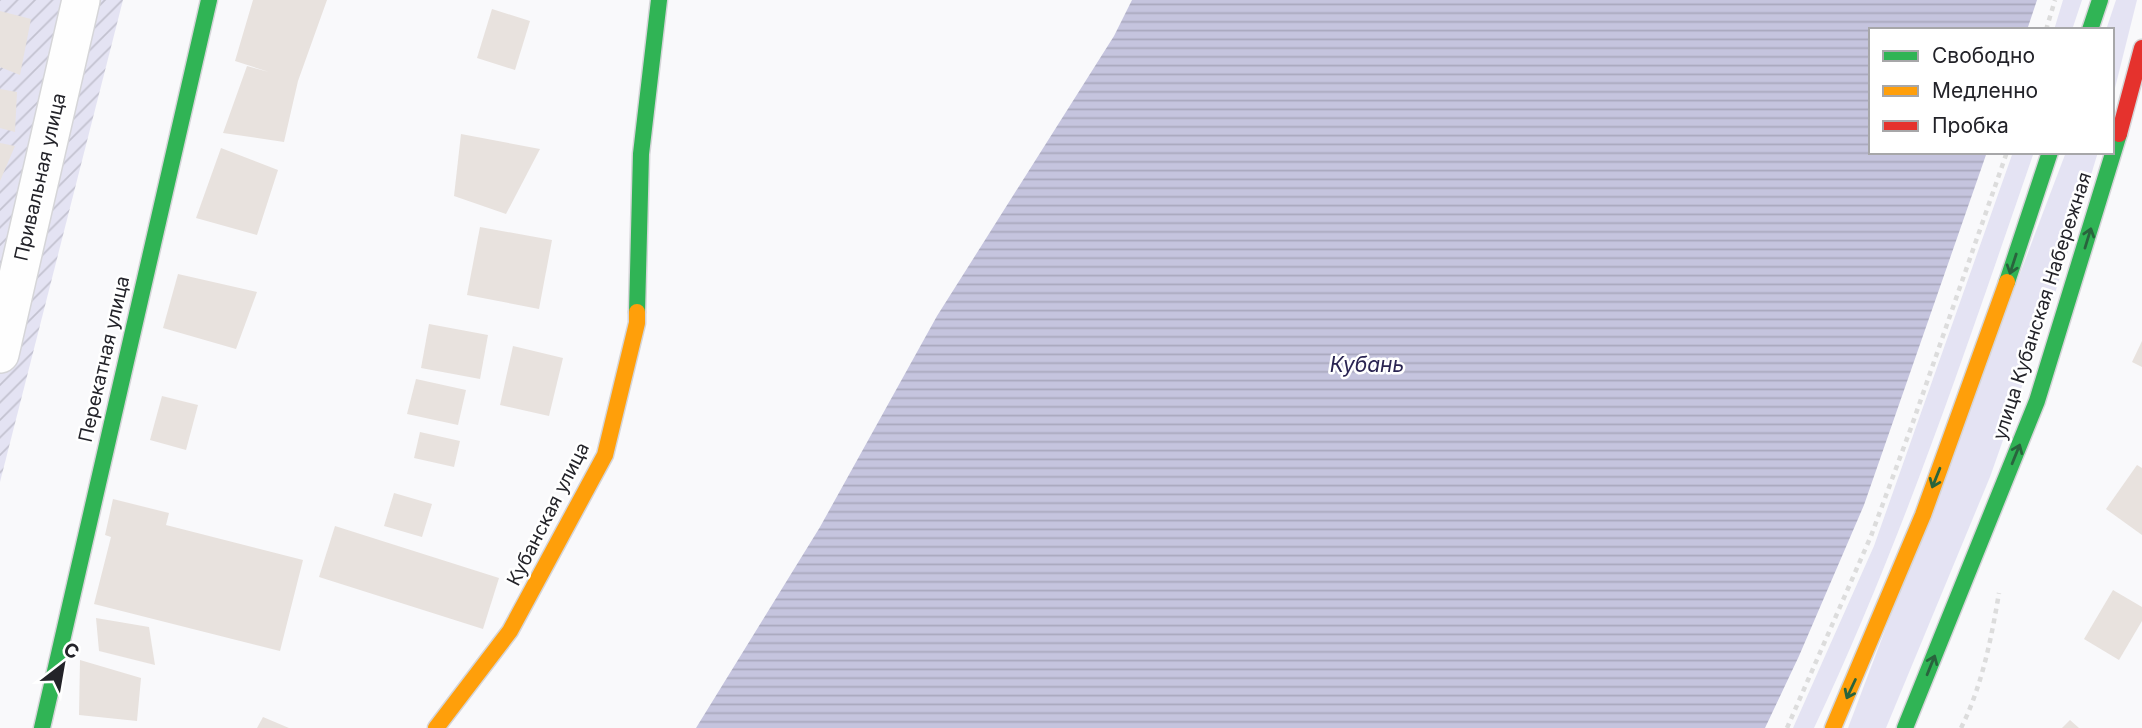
<svg xmlns="http://www.w3.org/2000/svg" width="2142" height="728" font-family="Inter,sans-serif">
  <defs>
    <pattern id="garden-furrows" width="10" height="10" patternUnits="userSpaceOnUse" patternTransform="scale(1.75)"><rect width="10" height="10" fill="#e4e3f3"/><path d="M-1 1l2-2M0 10L10 0M9 11l2-2" fill="none" stroke="#c3c2d0"/></pattern>
    <pattern id="water-rules" width="6" height="5" patternUnits="userSpaceOnUse" patternTransform="scale(1.75)"><rect width="6" height="5" fill="#c5c4de"/><path d="M0 2.5h6" fill="none" stroke="#a9a8be"/></pattern>
  </defs>
  <rect width="100%" height="100%" fill="#f9f9fb"/>
  <g fill="#e4e3f3">
    <polygon points="2063,0 2082,0 2072,30 2054,30"/>
    <polygon points="2116,0 2137,0 2112,100 2112,30 2106,30"/>
    <path d="M2013 152H2034C1967 346 1902 542 1814 728H1793L1874 546Z"/>
    <polygon points="2066,152 2098,152 2057,287 1990,477 1886,728 1848,728"/>
  </g>
  <polygon fill="url(#garden-furrows)" points="0,0 123,0 0,482"/>
  <polygon fill="url(#water-rules)" points="1132,0 2037,0 2027,30 1871,30 1871,152 1987,152 1864,505 1799,656 1765,728 696,728 820,527 937,316 1114,36"/>
  <g fill="#e8e2de">
    <polygon points="253,0 327,0 298,81 284,142 223,133 247,66 269,72 235,61"/>
    <polygon points="492,9 530,21 515,70 477,58"/>
    <polygon points="0,11 31,19 20,75 0,67"/>
    <polygon points="0,89 17,92 15,132 0,128"/>
    <polygon points="461,134 540,149 506,214 454,196"/>
    <polygon points="0,143 15,146 0,181"/>
    <polygon points="221,148 278,170 257,235 196,218"/>
    <polygon points="480,227 552,240 539,309 467,295"/>
    <polygon points="178,274 257,292 236,349 163,328"/>
    <polygon points="429,324 488,335 480,379 421,368"/>
    <polygon points="2142,341 2142,367 2132,362"/>
    <polygon points="513,346 563,358 549,416 500,405"/>
    <polygon points="416,379 466,390 458,425 407,414"/>
    <polygon points="162,396 198,405 186,450 150,440"/>
    <polygon points="420,432 460,441 454,467 414,458"/>
    <polygon points="2137,465 2142,468 2142,535 2106,509"/>
    <polygon points="394,493 432,504 422,537 384,526"/>
    <polygon points="113,499 169,513 166,525 303,560 280,651 94,604 111,537 105,535"/>
    <polygon points="335,526 499,578 483,629 319,577"/>
    <polygon points="2113,590 2142,607 2142,621 2119,660 2084,639"/>
    <polygon points="96,618 149,627 155,665 99,651"/>
    <polygon points="80,660 141,678 137,721 79,715"/>
    <polygon points="263,717 289,728 257,728"/>
    <polygon points="2070,720 2079,728 2062,728"/>
  </g>
  <g fill="none" stroke-linecap="round" stroke-linejoin="round">
    <g stroke="#d5d5d8" stroke-width="40">
      <polyline id="street" points="0,354 81,0"/>
    </g>
    <g stroke="#d5d5d8" stroke-width="19">
      <g id="fast">
        <polyline points="2090,30 2100,0"/>
        <polyline points="2007,282 2050,152"/>
        <polyline points="637,312 641,154 659,0"/>
        <polyline points="42,728 209,0"/>
        <polyline points="1905,728 2037,401 2119,134"/>
      </g>
    </g>
    <g stroke="#d5d5d8" stroke-width="19">
      <g id="slow">
        <polyline points="436,728 510,631 605,455 637,323 637,312"/>
        <polyline points="1833,728 1923,515 2007,282"/>
      </g>
    </g>
    <g stroke="#d5d5d8" stroke-width="19">
      <polyline id="jam" points="2119,134 2142,48"/>
    </g>
    <g stroke="#dcdcdc" stroke-width="4.5" stroke-dasharray="5 5" stroke-linecap="butt">
      <polyline points="2046,30 2055,0"/>
      <polyline points="1787,728 1871,536 1912,425 2007,152"/>
      <path d="M1961 728C1982 686 1991 640 1999 593"/>
    </g>
    <use href="#street" stroke="#fefefe" stroke-width="37"/>
    <use href="#fast" stroke="#30b455" stroke-width="16"/>
    <use href="#slow" stroke="#ff9f0a" stroke-width="16"/>
    <use href="#jam" stroke="#e5322d" stroke-width="16"/>
  </g>
  <defs><path id="oneway-shaft" d="M-6 0H5M1.5-3L5.5 0L1.5 3" fill="none" stroke-width="1.6" stroke-linecap="round" stroke-linejoin="round" transform="scale(1.75)"/></defs>
  <g stroke="#29643d">
    <use href="#oneway-shaft" transform="translate(2088 238) rotate(-73)"/>
    <use href="#oneway-shaft" transform="translate(2013 264) rotate(108)"/>
    <use href="#oneway-shaft" transform="translate(2016 454) rotate(-68)"/>
    <use href="#oneway-shaft" transform="translate(1936 478) rotate(112)"/>
    <use href="#oneway-shaft" transform="translate(1931 665) rotate(-68)"/>
    <use href="#oneway-shaft" transform="translate(1851 689) rotate(115)"/>
  </g>
  <g text-anchor="middle" dominant-baseline="central" stroke-width="5" stroke-linejoin="round" paint-order="stroke">
    <g font-size="19" fill="#232329" stroke="#fff">
      <text transform="translate(40 177) rotate(-77)">Привальная улица</text>
      <text transform="translate(2042 306) rotate(-72)">улица Кубанская Набережная</text>
      <text transform="translate(104 359) rotate(-77)">Перекатная улица</text>
      <text transform="translate(548 514) rotate(-63)">Кубанская улица</text>
    </g>
    <g font-size="21" font-style="italic" fill="#2a2452" stroke="#fff">
      <text x="1367" y="364">Кубань</text>
    </g>
  </g>
  <rect x="1869" y="28" width="245" height="126" fill="#ffffff" stroke="#a7a7a9" stroke-width="2"/>
  <rect x="1883" y="51" width="35" height="10" fill="#30b455" stroke="#a7a7a9" stroke-width="2"/>
  <text x="1932" y="63" font-size="21" fill="#232329">Свободно</text>
  <rect x="1883" y="86" width="35" height="10" fill="#ff9f0a" stroke="#a7a7a9" stroke-width="2"/>
  <text x="1932" y="98" font-size="21" fill="#232329">Медленно</text>
  <rect x="1883" y="121" width="35" height="10" fill="#e5322d" stroke="#a7a7a9" stroke-width="2"/>
  <text x="1932" y="133" font-size="21" fill="#232329">Пробка</text>
  <g transform="translate(63 665) rotate(31)" stroke="#ffffff" stroke-width="5" paint-order="stroke">
  <path d="M0-5L12 26L0 18L-12 26Z" fill="#232329"/>
  <text y="-10" font-size="19" font-weight="bold" text-anchor="middle" fill="#232329">С</text>
  </g>
</svg>
